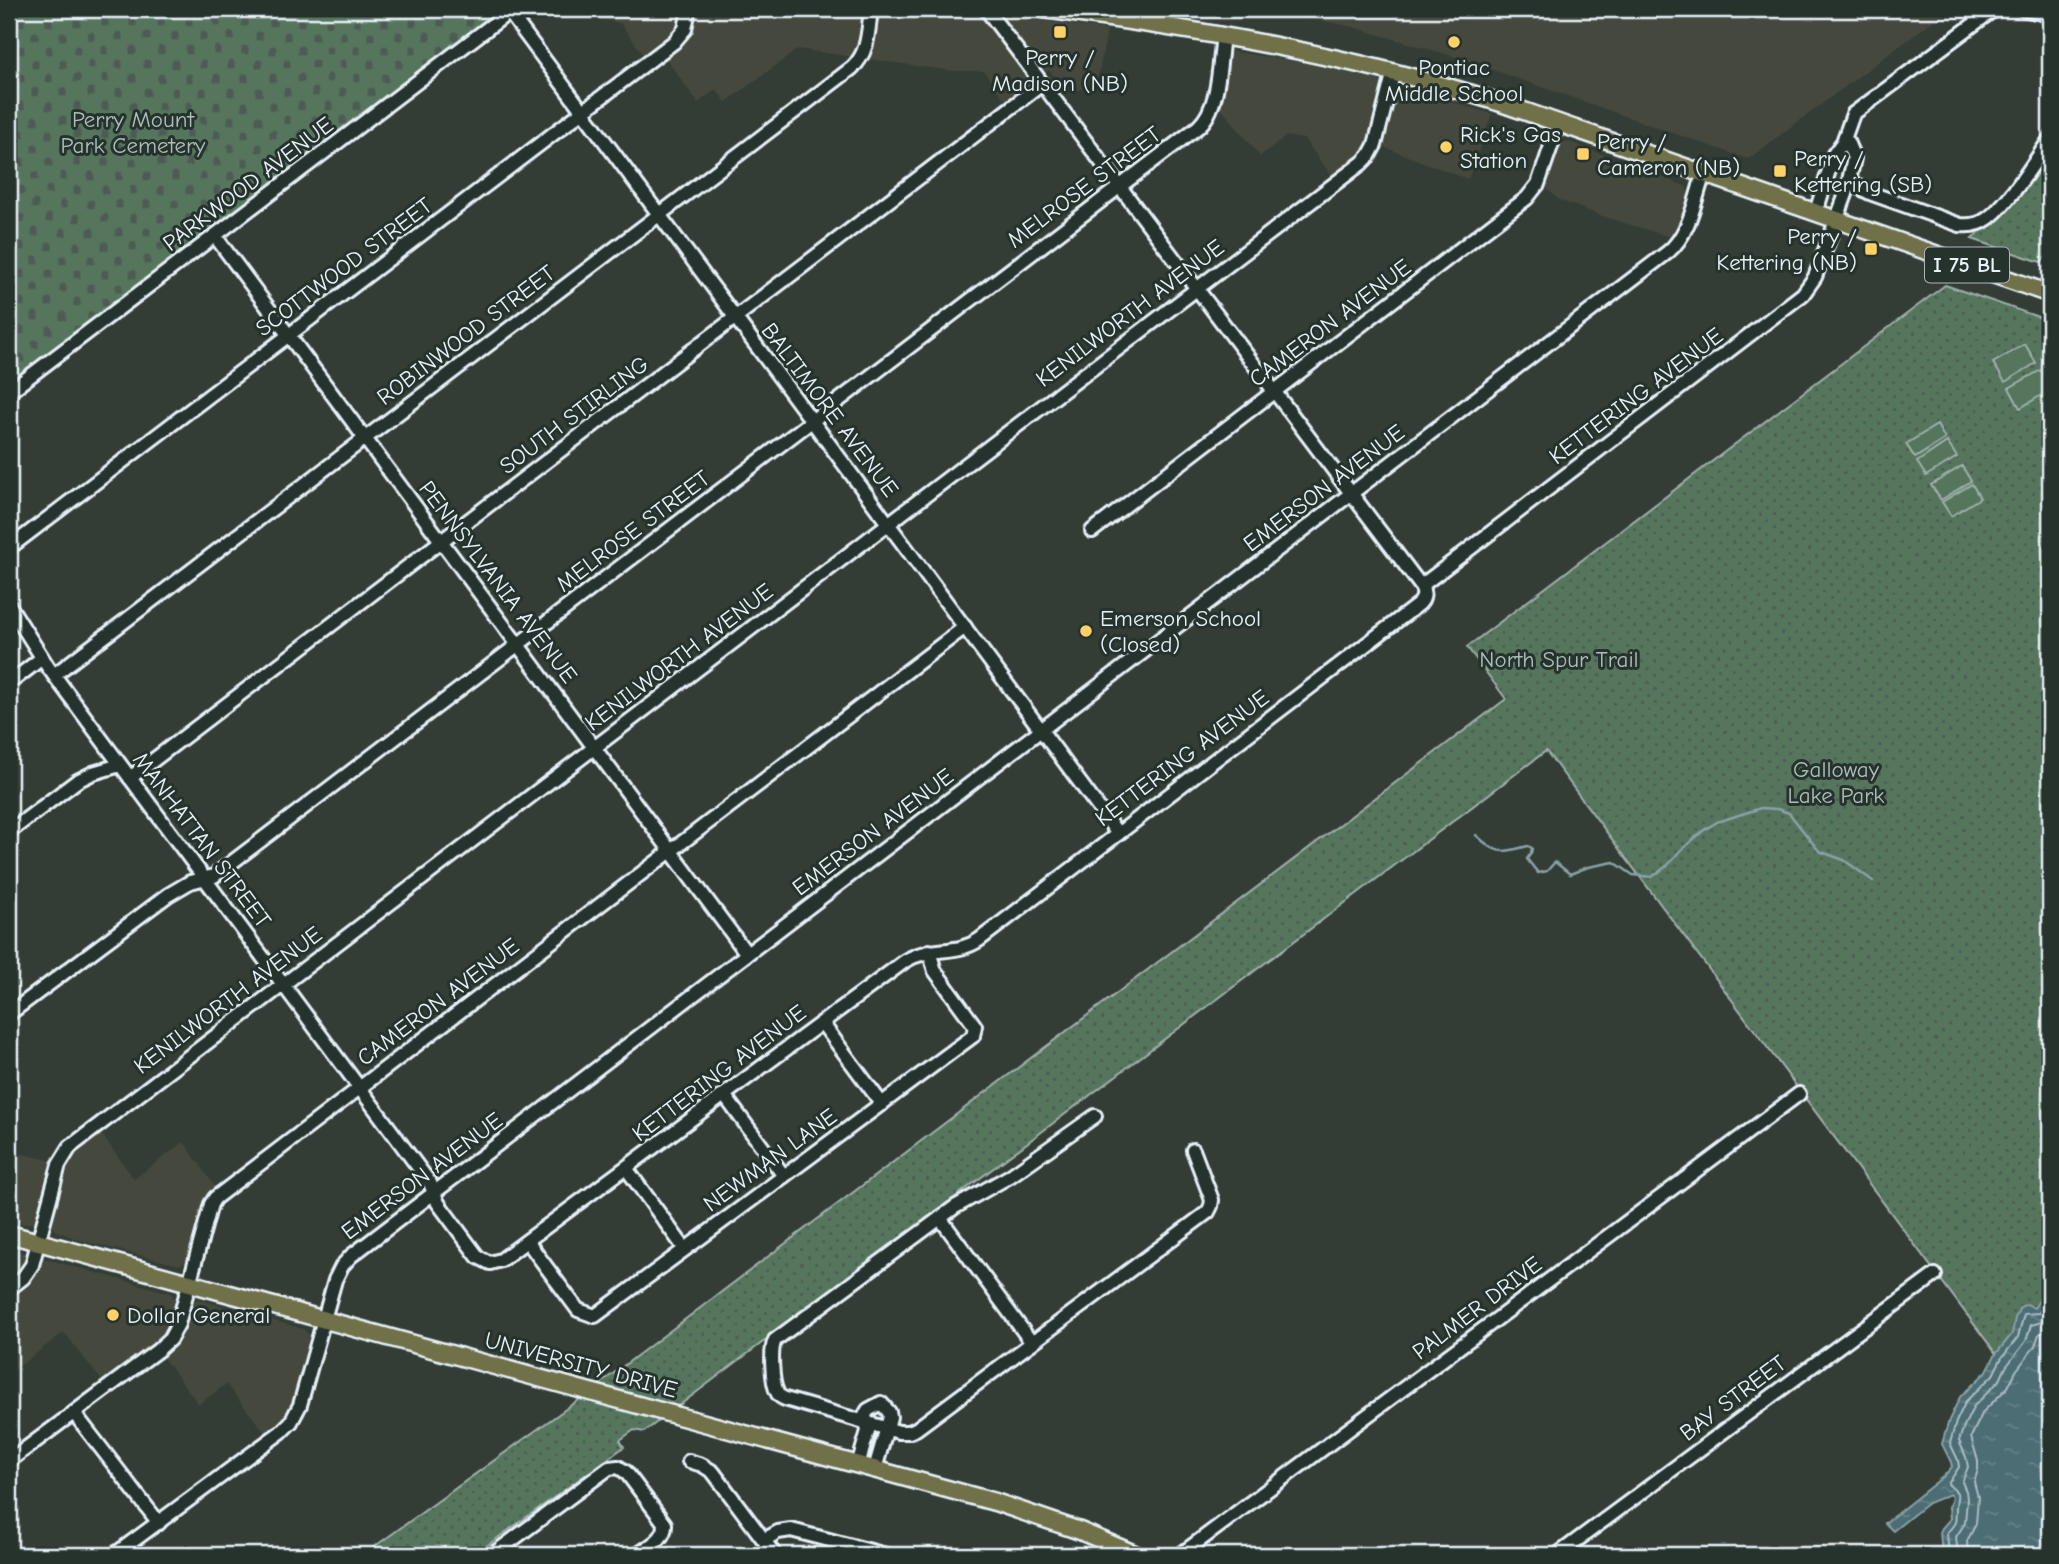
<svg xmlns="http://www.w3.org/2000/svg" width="2059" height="1564" font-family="'Comic Neue',sans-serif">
  <defs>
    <pattern id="grass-dots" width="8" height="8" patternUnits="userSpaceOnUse" patternTransform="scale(1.75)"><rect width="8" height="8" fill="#55745d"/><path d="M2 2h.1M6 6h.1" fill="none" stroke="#4d5c53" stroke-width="1.8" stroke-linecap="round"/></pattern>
    <pattern id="cemetery-stones" width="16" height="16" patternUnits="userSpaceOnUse" patternTransform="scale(1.75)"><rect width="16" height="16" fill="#55745d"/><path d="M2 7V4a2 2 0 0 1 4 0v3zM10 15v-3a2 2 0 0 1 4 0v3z" fill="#4d5c53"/></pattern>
    <pattern id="water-ripples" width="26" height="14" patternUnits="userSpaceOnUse" patternTransform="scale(1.75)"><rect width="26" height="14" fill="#4c6d73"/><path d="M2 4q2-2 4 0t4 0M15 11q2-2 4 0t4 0" fill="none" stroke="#668288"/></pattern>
  </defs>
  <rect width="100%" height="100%" fill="#343d35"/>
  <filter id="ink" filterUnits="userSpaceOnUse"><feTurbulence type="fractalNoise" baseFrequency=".0143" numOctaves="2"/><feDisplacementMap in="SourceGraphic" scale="14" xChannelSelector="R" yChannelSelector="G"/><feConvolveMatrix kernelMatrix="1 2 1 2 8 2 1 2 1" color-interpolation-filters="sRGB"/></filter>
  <g filter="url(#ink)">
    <g fill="#444a3e">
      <polygon points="583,9 958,9 1107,30 1096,88 1066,91 1049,70 1007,103 984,71 953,71 798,49 726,102 716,89 698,103 665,57 652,66 620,23 589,17"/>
      <polygon points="1259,9 1949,9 1748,159 1456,57 1350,26"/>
      <polygon points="1229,51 1310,64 1373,79 1492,114 1468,179 1381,146 1335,180 1304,139 1286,136 1260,156 1219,105"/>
      <polygon points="1567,141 1687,187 1688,197 1674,238 1605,217 1559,200 1544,186 1560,144"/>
      <polygon points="99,1131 134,1179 184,1142 216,1188 206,1199 191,1253 184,1263 179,1265 76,1239 55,1230 51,1225 66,1163 72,1154"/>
      <polygon points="9,1151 53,1161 41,1210 34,1222 25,1224 9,1219"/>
      <polygon points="9,1249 170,1293 174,1297 177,1306 169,1329 152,1346 103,1382 64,1332 9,1374"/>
      <polygon points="198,1299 303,1329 309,1335 296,1391 289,1408 282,1421 267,1435 226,1384 199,1404 161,1355 191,1303"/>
    </g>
    <g fill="url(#grass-dots)" stroke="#9eb2aa" stroke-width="2">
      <polygon points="2050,150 2050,252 2041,262 1972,239 1995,216"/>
      <polygon points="1945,285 2050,321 2050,1426 1546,751 644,1432 634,1430 620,1440 624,1447 474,1555 363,1555 585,1395 1506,699 1467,647"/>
    </g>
    <polygon fill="url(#cemetery-stones)" stroke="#9eb2aa" stroke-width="2" points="9,9 503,9 9,386"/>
    <g fill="#55745d" stroke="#9eb2aa" stroke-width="2">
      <polygon points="2025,344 2036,363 2005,382 1993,363"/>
      <polygon points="2041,370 2050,386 2050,390 2020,408 2009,388"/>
      <polygon points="1937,425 1945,439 1915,458 1906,444"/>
      <polygon points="1947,442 1957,457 1926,476 1917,462"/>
      <polygon points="1962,466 1971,481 1941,500 1931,485"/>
      <polygon points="1972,484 1980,498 1951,516 1942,502"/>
    </g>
    <polygon fill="url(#water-ripples)" stroke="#8aa2a8" stroke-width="2" points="2050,1284 2050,1555 1942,1555 1940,1532 1942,1528 1950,1519 1949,1507 1952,1498 1950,1494 1928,1503 1893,1531 1885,1523 1944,1476 1952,1467 1951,1462 1942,1444 1949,1420 1960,1397 1987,1371 1995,1355 2012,1334 2015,1318 2020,1307 2027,1304 2034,1308"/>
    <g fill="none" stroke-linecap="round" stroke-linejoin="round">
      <g stroke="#aabcc3" stroke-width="2">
        <path d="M1949 1555 1947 1533C1958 1520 1955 1524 1956 1508 1957 1490 1961 1496 1948 1484L1959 1467 1958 1460 1950 1443 1956 1422 1966 1401 1993 1375 2001 1359 2018 1337 2024 1314 2039 1313 2050 1296"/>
        <polyline points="1958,1555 1956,1537 1965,1523 1967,1499 1966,1491 1962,1482 1968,1467 1966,1457 1959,1441 1964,1426 1974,1406 2000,1380 2006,1367 2026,1341 2031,1325 2042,1322 2050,1314"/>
        <polyline points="1968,1555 1967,1541 1976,1524 1978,1497 1974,1482 1978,1470 1978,1461 1971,1437 1983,1412 2008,1387 2016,1371 2035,1346 2039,1334 2050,1329"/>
      </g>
      <path stroke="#8aa2a8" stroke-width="2.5" d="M1476 835C1497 855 1501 853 1528 846L1532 848 1531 853 1527 859 1538 873 1547 871 1555 862 1570 874 1588 867 1614 862 1633 875 1652 877 1668 865 1679 852 1704 830 1717 822 1761 808 1777 809 1789 813 1819 851 1844 860 1873 881"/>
      <g stroke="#e8f1f8" stroke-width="18">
        <g id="minor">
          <polyline points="2023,9 2050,15"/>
          <polyline points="509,12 1118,834"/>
          <path d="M1849 182 1870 193 1960 225C1970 226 1979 225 1987 219 2007 206 2036 160 2050 139"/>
          <polyline points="1816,212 1834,154 1843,142 1853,114 1989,13 1999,9"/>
          <polyline points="215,236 747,954"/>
          <polyline points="9,392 513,9"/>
          <polyline points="1092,531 1527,198 1538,184 1559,123"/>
          <polyline points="9,548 674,42 685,29 689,9"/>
          <polyline points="1421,586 1803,294 1815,277 1846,194 1854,158 1845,137"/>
          <path d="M9 605 48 667 430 1183 438 1203 478 1257 490 1263 501 1260 905 961C931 945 955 956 979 940L1419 604C1424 599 1425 593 1421 586L986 9"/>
          <path d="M54 675 852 68C869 52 868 31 871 9"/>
          <polyline points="9,681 16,678 42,658"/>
          <polyline points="130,778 1042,84"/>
          <polyline points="9,832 77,781 93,773 120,765"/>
          <path d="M9 1014 168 895 190 882 214 876 1198 127C1220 108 1219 63 1223 35"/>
          <polyline points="822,1023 882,1104"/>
          <polyline points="724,1095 784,1176"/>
          <path d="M1095 1116 1010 1176 955 1207 775 1340C770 1349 772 1382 777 1392 779 1397 781 1397 785 1399L899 1432H909L916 1429 1208 1212 1211 1206 1212 1200 1193 1150"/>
          <polyline points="626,1168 685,1249"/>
          <polyline points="940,1218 1032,1343"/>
          <polyline points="527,1241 578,1310 595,1316 973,1036 975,1026 935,971 929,951"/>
          <polyline points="9,1289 23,1278 32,1265 59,1165 70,1147 1362,163 1369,156 1375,145 1394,71"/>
          <polyline points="74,1413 159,1523"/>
          <polyline points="9,1461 158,1350 170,1339 178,1324 211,1204 215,1198 965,627"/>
          <polyline points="689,1461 702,1465 713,1472 775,1555"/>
          <polyline points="858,1465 868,1431 865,1415 868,1410 881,1403 889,1412 890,1417 875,1469"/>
          <polyline points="764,1540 778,1532 791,1530 886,1555"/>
          <path d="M114 1555 281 1432 291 1422 300 1405 335 1280 342 1266 351 1256 1668 252C1690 234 1695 199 1704 173"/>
          <path d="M492 1555 609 1468 618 1467 626 1472 665 1524C666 1539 648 1547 637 1555"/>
          <polyline points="1180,1555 1799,1094"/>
          <polyline points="1557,1555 1935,1275"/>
        </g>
      </g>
      <g stroke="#e8f1f8" stroke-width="21">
        <g id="major">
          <path d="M1043 9C1198 29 1349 55 1498 102L2050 294"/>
          <polyline points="9,1234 995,1502 1080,1531 1137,1555"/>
        </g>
      </g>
      <use href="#minor" stroke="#26332d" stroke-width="12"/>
      <use href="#major" stroke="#70704a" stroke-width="16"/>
    </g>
  </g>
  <g fill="#ffd166" stroke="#26332d" stroke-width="2.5">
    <rect x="1053" y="25" width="14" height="14" rx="3.5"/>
    <circle cx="1454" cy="42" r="7"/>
    <circle cx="1446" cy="147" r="7"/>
    <rect x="1576" y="147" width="14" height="14" rx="3.5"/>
    <rect x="1773" y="164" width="14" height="14" rx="3.5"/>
    <rect x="1864" y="242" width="14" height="14" rx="3.5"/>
    <circle cx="1086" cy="631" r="7"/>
    <circle cx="113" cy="1315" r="7"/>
  </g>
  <g text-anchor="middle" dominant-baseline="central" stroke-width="6" stroke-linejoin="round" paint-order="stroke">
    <rect fill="#26332d" stroke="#aeb8bb" stroke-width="2" x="1925" y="247.5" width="84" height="35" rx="5"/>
    <g font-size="21" font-weight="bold" fill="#e8f1f8">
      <text x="1967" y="265">I 75 BL</text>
    </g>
    <g font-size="23" fill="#e8f1f8" stroke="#26332d" text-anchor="start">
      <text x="1060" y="57" text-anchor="middle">Perry /<tspan x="1060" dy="26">Madison (NB)</tspan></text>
      <text x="1454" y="67" text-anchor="middle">Pontiac<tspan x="1454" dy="26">Middle School</tspan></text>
      <text x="1460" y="134">Rick's Gas<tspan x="1460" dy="26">Station</tspan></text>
      <text x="1597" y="141">Perry /<tspan x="1597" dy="26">Cameron (NB)</tspan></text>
      <text x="1794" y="158">Perry /<tspan x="1794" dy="26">Kettering (SB)</tspan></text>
      <text x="1857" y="236" text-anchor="end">Perry /<tspan x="1857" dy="26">Kettering (NB)</tspan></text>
      <text x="1100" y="618">Emerson School<tspan x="1100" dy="26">(Closed)</tspan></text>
      <text x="127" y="1315">Dollar General</text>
    </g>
    <g font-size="23" fill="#adbfba" stroke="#26332d">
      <text x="133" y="119">Perry Mount<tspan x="133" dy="26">Park Cemetery</tspan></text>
      <text x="1559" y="659">North Spur Trail</text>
      <text x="1836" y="769">Galloway<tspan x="1836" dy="26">Lake Park</tspan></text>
    </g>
    <g font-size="23" fill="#e8f1f8" stroke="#26332d">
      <text transform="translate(248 184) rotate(-37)">PARKWOOD AVENUE</text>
      <text transform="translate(1084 187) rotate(-37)">MELROSE STREET</text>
      <text transform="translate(344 267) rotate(-37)">SCOTTWOOD STREET</text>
      <text transform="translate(1130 313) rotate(-37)">KENILWORTH AVENUE</text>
      <text transform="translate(1330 323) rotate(-37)">CAMERON AVENUE</text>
      <text transform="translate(466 335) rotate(-37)">ROBINWOOD STREET</text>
      <text transform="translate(1636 396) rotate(-37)">KETTERING AVENUE</text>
      <text transform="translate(830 410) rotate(53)">BALTIMORE AVENUE</text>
      <text transform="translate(574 415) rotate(-37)">SOUTH STIRLING</text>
      <text transform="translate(1324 488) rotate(-37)">EMERSON AVENUE</text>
      <text transform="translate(633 531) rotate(-37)">MELROSE STREET</text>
      <text transform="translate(498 582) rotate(53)">PENNSYLVANIA AVENUE</text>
      <text transform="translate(679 657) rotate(-37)">KENILWORTH AVENUE</text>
      <text transform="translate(1182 758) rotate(-37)">KETTERING AVENUE</text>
      <text transform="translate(873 832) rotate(-37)">EMERSON AVENUE</text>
      <text transform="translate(202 840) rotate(53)">MANHATTAN STREET</text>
      <text transform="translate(228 1000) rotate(-37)">KENILWORTH AVENUE</text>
      <text transform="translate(438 1002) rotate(-37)">CAMERON AVENUE</text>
      <text transform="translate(719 1073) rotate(-37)">KETTERING AVENUE</text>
      <text transform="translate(770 1160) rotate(-36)">NEWMAN LANE</text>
      <text transform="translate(422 1176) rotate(-37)">EMERSON AVENUE</text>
      <text transform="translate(1477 1308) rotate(-37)">PALMER DRIVE</text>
      <text transform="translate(581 1365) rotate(15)">UNIVERSITY DRIVE</text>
      <text transform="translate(1733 1398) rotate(-37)">BAY STREET</text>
    </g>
  </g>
  <rect width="2059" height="1564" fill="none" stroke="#26332d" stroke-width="35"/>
  <rect x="18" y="18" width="2024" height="1529" fill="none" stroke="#e8f1f8" stroke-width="2.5" filter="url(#ink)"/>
</svg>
